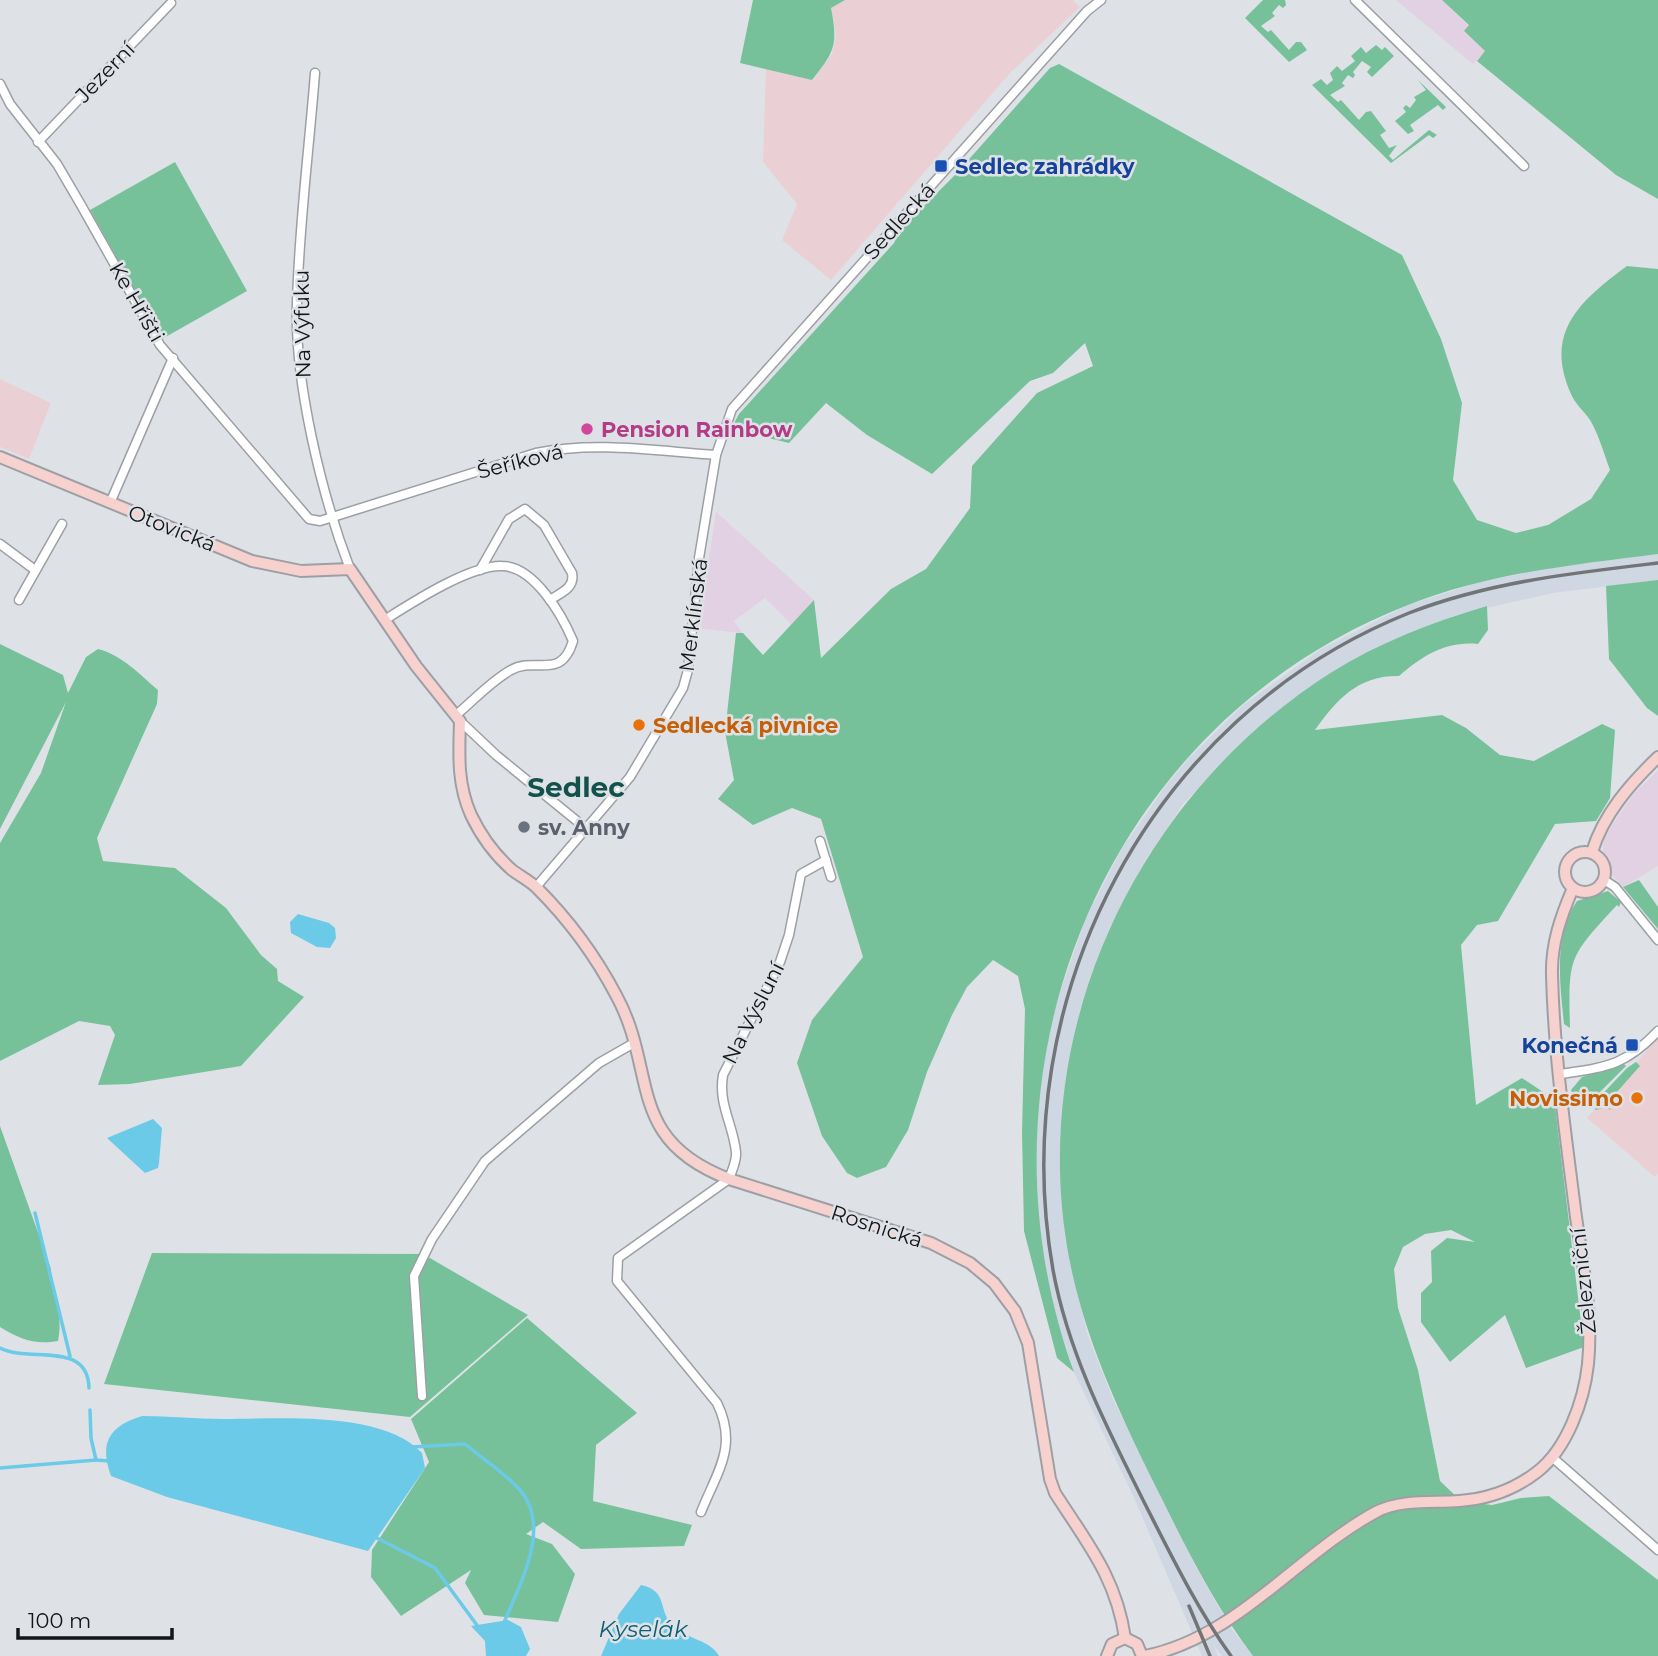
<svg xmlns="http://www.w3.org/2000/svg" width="1658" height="1656" font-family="Montserrat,sans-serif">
  <rect width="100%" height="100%" fill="#dee2e7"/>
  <g fill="#ead0d4">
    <polygon points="845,0 1073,0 1080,7 1010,73 831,280 782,240 797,204 763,162 766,67 813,80 832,54 836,36 831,8"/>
    <polygon points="0,379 51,403 29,459 0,447"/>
    <polygon points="1658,1038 1658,1173 1655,1177 1587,1118"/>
  </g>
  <g fill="#e2d1e3">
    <polygon points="1396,0 1443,0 1469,26 1464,32 1485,51 1473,64"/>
    <polygon points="716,512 814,600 792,625 765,598 734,621 742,633 702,629 700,617"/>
    <polygon points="1658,770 1658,866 1623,887 1611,874 1603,851 1603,839 1632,796"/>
  </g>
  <polygon fill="#cfd7e3" points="1658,554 1658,580 1553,593 1456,615 1388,642 1309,687 1286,704 1184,803 1143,864 1109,930 1080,1011 1066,1076 1060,1142 1065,1238 1088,1336 1113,1399 1196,1567 1231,1628 1253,1656 1222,1656 1214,1646 1218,1656 1202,1656 1135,1500 1074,1372 1053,1308 1040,1241 1035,1141 1041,1072 1056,1004 1085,920 1121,850 1164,788 1189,758 1242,706 1321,649 1408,605 1480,582 1549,568"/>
  <g fill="#77c19a">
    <path d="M753 0H845L831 8C838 45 835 51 812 80L740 63Z"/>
    <polygon points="1263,0 1285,0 1286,5 1283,8 1279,5 1272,13 1275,16 1261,26 1268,32 1271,30 1289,50 1296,42 1301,42 1307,50 1289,62 1245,18"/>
    <polygon points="1442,0 1658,0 1658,199 1616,175 1477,61 1485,51 1464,31 1469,25"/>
    <polygon points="1376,45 1382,50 1385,47 1394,56 1372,77 1367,72 1371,67 1362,61 1353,72 1355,75 1353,78 1348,75 1342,83 1345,86 1330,95 1338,102 1341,100 1359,120 1366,112 1371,111 1386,131 1380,135 1389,148 1397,145 1389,156 1393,160 1429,130 1437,135 1433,138 1429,135 1391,163 1312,85 1321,79 1327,85 1333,80 1330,73 1337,66 1342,71 1355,61 1351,56 1361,47 1366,53"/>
    <path d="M1059 64 1402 255 1441 339 1462 403 1453 480 1477 520 1516 533 1548 525 1591 499 1610 470C1604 454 1599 435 1590 420 1584 411 1575 404 1571 394 1543 332 1581 300 1627 266L1658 269V554C1573 565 1489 573 1408 605 1103 724 964 1070 1074 1372L1057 1358 1024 1231 1022 1132 1025 1009 1018 976 993 960 967 987 952 1015 927 1072 908 1130 886 1167 857 1178 847 1173 822 1136 797 1063 812 1020 863 957 821 819 792 808 753 825 718 799 734 780 725 732 736 633H743L763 655 814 600 821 658 891 589 926 569 970 508 972 466 1037 393 1093 366 1085 343 1053 373 1030 381 932 474 867 435 826 403 789 443 731 429 739 414 894 243 899 231 955 175 1050 68Z"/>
    <polygon points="1418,80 1446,107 1443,110 1438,105 1410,125 1414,131 1408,134 1395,121 1406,112 1403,108 1406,105 1410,108 1416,100 1414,97 1426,90"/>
    <polygon points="175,162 247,291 162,339 90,210"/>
    <polygon points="1658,580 1658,716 1647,708 1609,659 1606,586"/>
    <path d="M1487 606 1488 630 1478 644C1445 641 1423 656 1399 676 1359 675 1337 699 1315 730L1442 715 1466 728 1500 755 1534 761 1602 724 1615 730 1610 798 1596 821 1555 824 1498 921 1477 925 1461 945 1476 1105 1522 1078 1546 1094 1549 1107 1555 1106 1584 1347 1526 1368 1505 1315 1450 1362 1421 1322V1293L1432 1282 1431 1251 1447 1238 1475 1242 1451 1230 1425 1234 1403 1247 1394 1269 1398 1308 1418 1370 1440 1481 1461 1501 1492 1505 1521 1498 1549 1496 1658 1580V1656H1253C1216 1607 1189 1554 1162 1499 1115 1405 1071 1313 1062 1207 1043 994 1153 785 1332 672 1380 642 1433 622 1487 606Z"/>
    <path d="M0 644 63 675 68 693 86 657 98 649C122 655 139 674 158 690L157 704 97 838 103 861 175 868 226 908 261 955 277 969 278 981 304 997 241 1066 130 1084 98 1085 115 1035 110 1026 79 1021 0 1061V843L41 773 66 702 0 829Z"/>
    <polygon points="1639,880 1658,907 1658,929 1623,887"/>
    <path d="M1608 891 1621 902 1619 907 1617 905C1569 957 1568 956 1570 1028L1564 1024C1560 985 1553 935 1577 901Z"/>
    <polygon points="1636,1062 1640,1066 1607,1103 1611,1110 1606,1107 1596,1110 1592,1105 1627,1068"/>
    <polygon points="1624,1064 1626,1066 1587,1105 1580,1103 1577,1106 1571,1090 1582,1077"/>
    <path d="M0 1126 51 1269C51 1297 64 1312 58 1341 34 1345 20 1339 0 1327Z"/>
    <polygon points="152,1253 423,1254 528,1315 410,1417 104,1384"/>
    <polygon points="527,1318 637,1413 596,1445 593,1501 692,1525 684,1546 581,1549 543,1522 526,1534 552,1544 575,1574 558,1622 484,1615 465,1583 471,1570 401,1616 371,1577 372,1550 429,1462 411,1419"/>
  </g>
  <g fill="#6acae7">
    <polygon points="298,914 329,923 335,928 336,938 330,948 317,947 291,933 290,922"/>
    <polygon points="153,1119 162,1128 159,1163 158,1168 145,1173 107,1138"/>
    <path d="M142 1416C169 1416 196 1419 223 1419 278 1419 382 1410 422 1453L425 1468 368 1551 167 1497 111 1476C99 1443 109 1426 142 1416Z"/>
    <path d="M641 1585C669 1591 657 1610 673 1626 686 1639 711 1640 719 1656H601L619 1614Z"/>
    <polygon points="508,1620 521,1627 530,1649 526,1656 486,1656 485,1641 471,1626"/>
  </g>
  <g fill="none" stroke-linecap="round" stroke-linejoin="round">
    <g stroke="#6acae7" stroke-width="3.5">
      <polyline points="35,1213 70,1356"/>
      <path d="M0 1348C29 1363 88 1340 89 1388"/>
      <polyline points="90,1410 91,1438 96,1460 109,1461"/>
      <path d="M412 1447 465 1444C483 1459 505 1473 520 1490 553 1528 518 1587 503 1625"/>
      <polyline points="0,1468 96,1460"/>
      <polyline points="377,1538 435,1568 479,1628"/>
    </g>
    <g stroke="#9ca0a5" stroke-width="11">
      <g id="street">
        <polyline points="1355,0 1524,166"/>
        <path d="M315 73C309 150 299 226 297 303 294 382 322 496 350 569"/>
        <path d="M0 84 10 104 57 164 81 205 160 345 309 519 320 521 536 453C596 441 656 451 716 455"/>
        <polyline points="38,142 171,3"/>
        <polyline points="110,503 173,358"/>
        <polyline points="0,544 35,570"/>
        <path d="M480 570 509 519 525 509 544 525 572 573C575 588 562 592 550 600"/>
        <polyline points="19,600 62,524"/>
        <path d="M386 619C413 602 470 565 502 566 534 566 562 615 573 641 561 681 536 656 511 670 491 681 473 701 456 715"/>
        <polyline points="460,721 496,755 588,830"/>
        <polyline points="820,841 831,877"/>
        <polyline points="1604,880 1615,887 1658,940"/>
        <polyline points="536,887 630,777 683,688 688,670 699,558 716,455 732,409 1087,11 1101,0"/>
        <path d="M1561 1074C1606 1067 1625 1066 1658 1031"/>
        <polyline points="422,1396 414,1276 432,1239 485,1161 599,1063 634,1043"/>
        <polyline points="1553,1458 1658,1550"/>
        <path d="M701 1512C718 1470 738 1446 717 1403L617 1281 618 1258 729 1179C732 1170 737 1161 736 1152 733 1124 718 1104 723 1075L780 962 789 935 801 874 826 860"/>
      </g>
    </g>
    <g stroke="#9ca0a5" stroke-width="14">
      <g id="secondary">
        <path d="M0 457 252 561 301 571 350 569 416 666 460 721C459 754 457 784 471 815 480 834 495 855 512 870 520 876 530 881 537 888 567 918 596 957 616 995 658 1071 624 1139 729 1179L931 1243 970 1263 994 1283 1015 1311 1028 1343 1050 1479 1055 1493C1087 1543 1116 1577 1125 1638"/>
        <circle cx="1585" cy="872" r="20"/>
        <path d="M1592 852C1603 815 1630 784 1658 757"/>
        <polyline points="1107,1656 1112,1644 1125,1638 1137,1644 1142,1656"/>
        <path d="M1145 1656C1236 1638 1297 1555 1376 1512 1401 1499 1433 1503 1459 1501 1488 1499 1515 1489 1537 1472 1567 1449 1584 1401 1588 1364 1593 1315 1583 1266 1576 1217 1566 1138 1554 1055 1552 975 1551 944 1561 916 1573 888"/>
      </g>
    </g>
    <use href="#street" stroke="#fff" stroke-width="8"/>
    <use href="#secondary" stroke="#f7d1ce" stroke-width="10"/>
    <g stroke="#727578" stroke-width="3.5">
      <polyline points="1189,1606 1210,1656"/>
      <path d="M1231 1656C1196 1607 1170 1553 1143 1500 1106 1426 1068 1352 1053 1270 1005 998 1149 717 1409 613 1489 582 1573 573 1658 563"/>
    </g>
  </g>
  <g fill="#1a4fb4" stroke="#dee2e7" stroke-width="2.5">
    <rect x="934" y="159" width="14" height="14" rx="3.5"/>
    <rect x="1625" y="1038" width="14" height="14" rx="3.5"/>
  </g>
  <circle fill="#d1479c" stroke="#dee2e7" stroke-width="2.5" cx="587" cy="429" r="7"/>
  <g fill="#e8710a" stroke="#dee2e7" stroke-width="2.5">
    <circle cx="639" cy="725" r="7"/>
    <circle cx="1637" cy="1098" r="7"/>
  </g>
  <circle fill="#6b7280" stroke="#dee2e7" stroke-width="2.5" cx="524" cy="827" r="7"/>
  <g text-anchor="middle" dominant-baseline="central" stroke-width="5" stroke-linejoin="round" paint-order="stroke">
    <g font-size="21" fill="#131517" stroke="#dee2e7">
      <text transform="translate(105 72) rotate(-46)">Jezerní</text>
      <text transform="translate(899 221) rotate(-48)">Sedlecká</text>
      <text transform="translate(137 302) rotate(60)">Ke Hřišti</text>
      <text transform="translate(302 324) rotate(-91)">Na Výfuku</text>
      <text transform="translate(520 461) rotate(-14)">Šeříková</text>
      <text transform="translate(172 528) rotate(22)">Otovická</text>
      <text transform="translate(693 615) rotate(-83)">Merklínská</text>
      <text transform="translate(753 1013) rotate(-63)">Na Výsluní</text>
      <text transform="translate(877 1226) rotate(18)">Rosnická</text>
      <text transform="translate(1583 1281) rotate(-96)">Železniční</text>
    </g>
    <g font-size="21" font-weight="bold" fill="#164399" stroke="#dee2e7" text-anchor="start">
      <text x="955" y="166">Sedlec zahrádky</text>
      <text x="1618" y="1045" text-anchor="end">Konečná</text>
    </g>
    <g font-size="21" font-weight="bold" fill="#b23c85" stroke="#dee2e7" text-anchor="start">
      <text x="601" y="429">Pension Rainbow</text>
    </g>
    <g font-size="21" font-weight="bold" fill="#c56008" stroke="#dee2e7" text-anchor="start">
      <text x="653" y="725">Sedlecká pivnice</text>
      <text x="1623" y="1098" text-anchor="end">Novissimo</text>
    </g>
    <g font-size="21" font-weight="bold" fill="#5b616d" stroke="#dee2e7" text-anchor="start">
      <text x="538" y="827">sv. Anny</text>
    </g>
    <g font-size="23" font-style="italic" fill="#0f5f74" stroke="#dee2e7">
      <text x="643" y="1629">Kyselák</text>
    </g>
    <g font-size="28" font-weight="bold" fill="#15514c" stroke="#dee2e7">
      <text x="576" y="787">Sedlec</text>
    </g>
  </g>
  <path d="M18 1628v10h154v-10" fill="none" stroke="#131517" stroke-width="3.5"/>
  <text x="28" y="1628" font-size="21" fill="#131517" stroke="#dee2e7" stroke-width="5" paint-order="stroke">100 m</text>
</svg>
